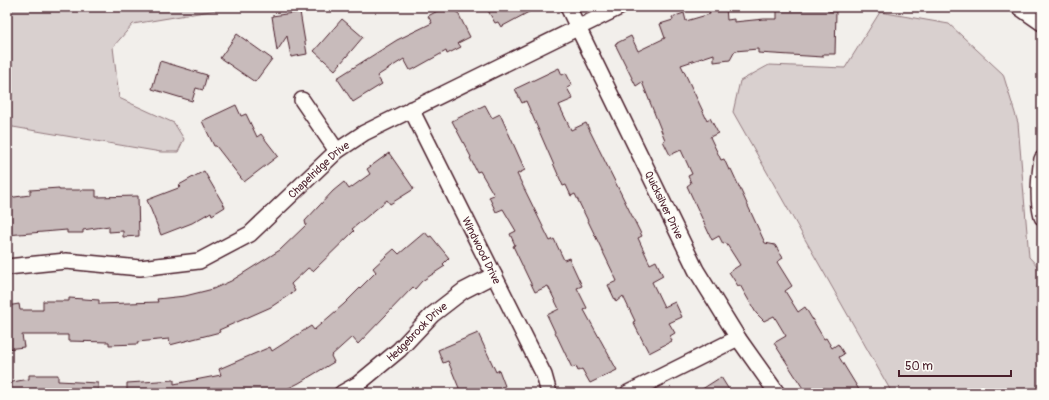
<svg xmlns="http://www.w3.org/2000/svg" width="1049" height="400" font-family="Pangolin,sans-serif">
  <rect width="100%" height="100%" fill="#f2efeb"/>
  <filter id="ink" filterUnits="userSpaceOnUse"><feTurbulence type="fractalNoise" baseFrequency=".025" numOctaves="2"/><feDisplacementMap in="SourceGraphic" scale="8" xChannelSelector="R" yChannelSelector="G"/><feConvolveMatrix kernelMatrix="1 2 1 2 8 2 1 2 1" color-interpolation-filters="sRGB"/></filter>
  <g filter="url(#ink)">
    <g fill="#d9d0cf" stroke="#92787d">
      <polygon points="7,7 234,7 133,24 113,47 119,98 174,123 184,139 178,152 161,152 7,126"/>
      <polygon points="880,12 949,24 1003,74 1018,123 1029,257 1042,271 1042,393 892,393 733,112 740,81 769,65 845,68"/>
    </g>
    <g fill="#c8bbbb" stroke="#4a1f2b">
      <polygon points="445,7 455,7 470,37 458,43 461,47 447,54 446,51 412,70 410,70 404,59 377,76 382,84 353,102 337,78 397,40 432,23 428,16"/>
      <polygon points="486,7 538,7 501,27 498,22 495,23"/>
      <polygon points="726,7 727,20 734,19 734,22 764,19 777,19 777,7 829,8 829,11 836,11 835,54 823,54 823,57 758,53 758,49 735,51 730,60 714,62 714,54 681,65 707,120 710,118 718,133 710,137 721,160 724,159 729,170 731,169 765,243 775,245 783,258 777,262 792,286 785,291 798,312 805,307 824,339 826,338 832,348 838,344 844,354 839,357 861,393 806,393 774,343 786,336 774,316 764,321 756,313 740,285 738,286 729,272 740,265 726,243 723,244 719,236 712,240 687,186 691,183 688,176 692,174 681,150 670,155 663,141 665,140 642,82 636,86 615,44 631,36 638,51 665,38 660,24 673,20 672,17 684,13 686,21 710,14 709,9"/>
      <polygon points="300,12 307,54 291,57 287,36 277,51 272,16"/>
      <polygon points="342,19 363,37 335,70 314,51"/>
      <polygon points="237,34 272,59 255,82 220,58"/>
      <polygon points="160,61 207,75 203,90 196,88 192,101 152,89"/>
      <polygon points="559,68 562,75 566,73 572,85 567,88 573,99 559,105 571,130 586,123 642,236 638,238 650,264 656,261 663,276 652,282 664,307 675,302 682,317 669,323 675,333 670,336 672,341 649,353 633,322 635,321 623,296 616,302 608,285 617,281 575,194 571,196 566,185 563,186 526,101 522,103 515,89"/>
      <polygon points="236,105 241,116 246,114 257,137 261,134 278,156 244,182 216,146 214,146 202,121"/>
      <polygon points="485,105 492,118 500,114 525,170 517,174 550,241 554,239 564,260 569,258 582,286 577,288 587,308 584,310 617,370 590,383 582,369 578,371 576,366 572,368 547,315 559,309 548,286 535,292 513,246 515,245 510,234 516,231 503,209 496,212 489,197 494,195 480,171 477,172 470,158 471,157 452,121"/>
      <polygon points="389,153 414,189 390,204 387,200 352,229 354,231 313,271 308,268 291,284 295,291 271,307 219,330 220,332 170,345 169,339 137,342 138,344 109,345 109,342 68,341 68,335 22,335 24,347 7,349 7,306 19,304 20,310 43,310 43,301 69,301 69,298 99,300 99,304 158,302 157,299 185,296 213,289 231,281 280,250 306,225 305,221 333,191 344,182 349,189 370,174 367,169"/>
      <polygon points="204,171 225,207 212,215 211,212 192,223 161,235 147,200 181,187 179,185"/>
      <polygon points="59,188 59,190 96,190 96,197 138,196 139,236 123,237 123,231 109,232 109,226 83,230 83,233 67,233 67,230 7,235 7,198 30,195 30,190"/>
      <polygon points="425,232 429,237 431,236 449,258 443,264 445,266 422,281 415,289 413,287 358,344 352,337 331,356 334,362 299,383 279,393 127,393 127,383 174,380 174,384 221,375 219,369 270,347 272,351 311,326 314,330 344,304 376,272 373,268 386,256 394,249 399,254"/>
      <polygon points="478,333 496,372 499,370 505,386 501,387 503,393 461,393 448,361 443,363 438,350"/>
      <polygon points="29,375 58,375 58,381 98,383 98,393 7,393 7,383 29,379"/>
      <polygon points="721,377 731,393 696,393"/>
    </g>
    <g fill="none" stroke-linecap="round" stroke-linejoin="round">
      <g stroke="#4a1f2b" stroke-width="18">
        <g id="minor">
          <path id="s1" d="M568 7 696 270 738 338 777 393"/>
          <polyline points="1019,7 1042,23"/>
          <polyline points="302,100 337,151"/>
          <path id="s2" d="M411 109 544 375 549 393"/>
          <path d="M1042 159C1039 178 1037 199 1042 217"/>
          <path id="s3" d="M7 267 66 261 140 268 199 261 250 234 337 151 364 133 620 7"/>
          <path id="s4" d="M342 393 358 384 399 350 432 315 463 291 494 275"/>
          <polyline points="628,393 738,338"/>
        </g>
      </g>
      <use href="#minor" stroke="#fdfcf7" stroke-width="15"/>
    </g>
  </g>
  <g text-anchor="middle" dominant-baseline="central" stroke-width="3.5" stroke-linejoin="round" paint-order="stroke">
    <g font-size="11" fill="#4a1f2b" stroke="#fdfcf7">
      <text stroke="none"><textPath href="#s3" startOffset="345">Chapelridge Drive</textPath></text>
      <text stroke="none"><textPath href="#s1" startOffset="220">Quicksilver Drive</textPath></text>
      <text stroke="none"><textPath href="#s2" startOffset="158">Windwood Drive</textPath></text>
      <text stroke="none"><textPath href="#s4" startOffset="97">Hedgebrook Drive</textPath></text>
    </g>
  </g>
  <rect width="1049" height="400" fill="none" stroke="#fdfcf7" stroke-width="24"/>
  <rect x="12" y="12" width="1025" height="376" fill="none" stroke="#4a1f2b" stroke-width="1.5" filter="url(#ink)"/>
  <path d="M899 370v6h112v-6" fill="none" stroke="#4a1f2b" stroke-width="2"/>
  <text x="905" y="370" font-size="12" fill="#4a1f2b" stroke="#fdfcf7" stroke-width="3" paint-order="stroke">50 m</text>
</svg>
